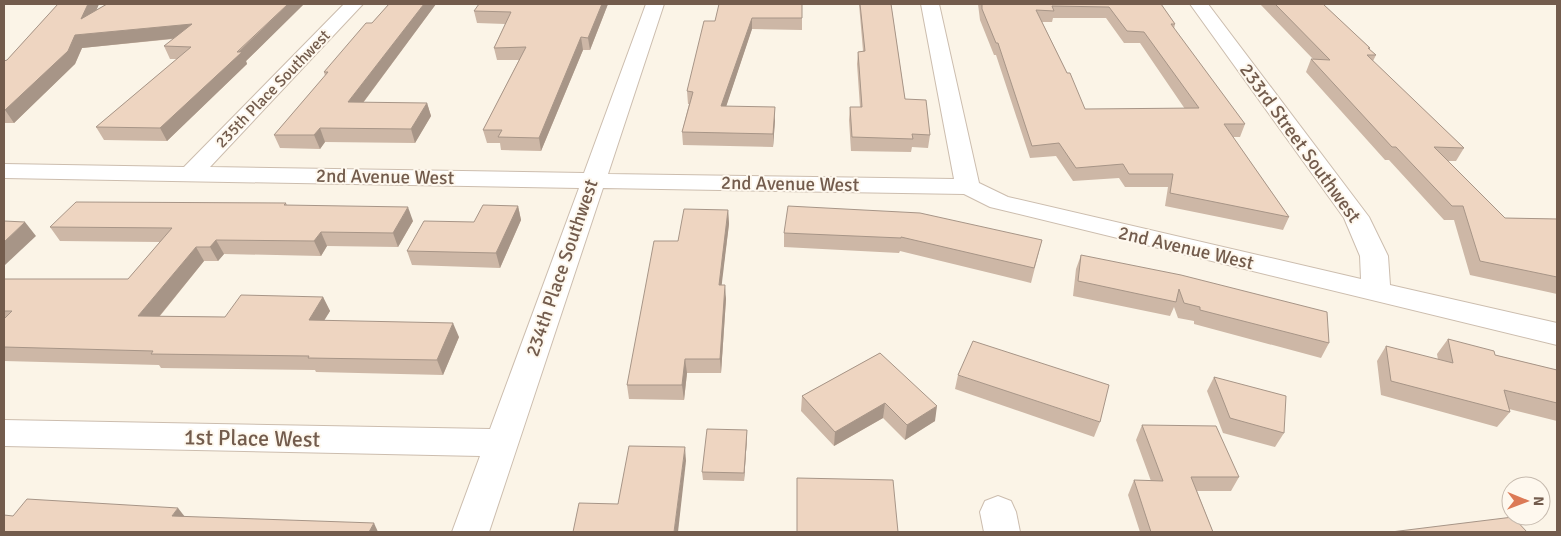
<svg xmlns="http://www.w3.org/2000/svg" width="1561" height="536" font-family="Signika,sans-serif">
  <rect width="100%" height="100%" fill="#fbf4e7"/>
  <g fill="none" stroke-linecap="round" stroke-linejoin="round">
    <g stroke="#ccbdae" stroke-width="2">
      <g id="street">
        <polygon points="344,4 363,4 210,167 584,173 646,4 664,4 608,174 954,179 921,4 939,4 979,183 1008,197 1361,279 1360,256 1344,218 1190,4 1208,4 1369,217 1388,256 1390,285 1557,323 1557,345 990,207 964,194 603,188 489,532 452,532 480,456 4,446 4,420 490,429 579,188 4,178 4,164 184,167"/>
        <polygon points="998,496 1011,501 1016,512 1020,532 984,532 980,512 985,501"/>
      </g>
    </g>
    <use href="#street" fill="#fff" fill-rule="evenodd"/>
  </g>
  <g fill="#cdb7a6" fill-rule="evenodd">
    <polygon points="58,4 99,4 96,10 107,4 304,4 246,61 247,64 167,141 104,140 96,127 177,59 170,59 164,46 173,39 82,48 75,64 14,123 4,123 4,61 7,60"/>
    <polygon points="389,4 436,4 363,103 427,103 431,116 415,143 325,142 320,149 280,148 274,135 325,76 324,72 372,23"/>
    <polygon points="608,4 590,50 583,50 541,151 501,150 500,143 487,143 483,130 519,60 497,60 494,48 505,24 477,23 474,11"/>
    <polygon points="802,4 802,30 752,29 726,106 775,120 773,147 683,145 682,132 689,104 688,104 687,91 715,21"/>
    <polygon points="859,4 891,4 905,99 930,135 928,148 912,147 911,152 851,151 849,120 850,107 860,107 857,64 858,52 863,51"/>
    <path d="M978 4H1161L1175 24 1174 29 1245 124 1240 137H1233L1289 217 1283 230 1165 206 1168 187H1125L1119 178 1073 181 1056 156 1030 158 996 55H994L980 20ZM1053 18H1106L1124 43H1140L1185 109H1085L1042 22H1052Z"/>
    <polygon points="1260,4 1323,4 1370,48 1370,50 1376,55 1373,61 1464,148 1456,161 1448,161 1505,218 1557,219 1557,294 1470,275 1454,220 1444,220 1389,160 1385,160 1306,72 1311,59 1313,59"/>
    <polygon points="286,203 287,205 413,221 398,247 327,246 321,256 224,254 218,261 204,261 160,316 225,317 323,297 330,311 324,320 459,337 443,375 316,372 315,370 161,368 159,365 4,361 4,279 128,279 160,242 60,241 50,227"/>
    <polygon points="518,206 521,220 500,268 412,265 407,251 474,222"/>
    <polygon points="728,210 729,224 721,285 726,299 721,373 687,373 684,400 629,399 627,385 678,241"/>
    <polygon points="784,233 1042,240 1031,283 900,251 899,253 784,247"/>
    <polygon points="1081,255 1329,343 1321,358 1194,324 1194,321 1178,318 1174,307 1170,316 1073,296 1076,269"/>
    <polygon points="1448,339 1495,355 1557,370 1557,421 1509,409 1510,412 1497,427 1381,395 1377,361 1386,346 1438,360 1437,354"/>
    <polygon points="880,353 935,421 905,440 883,418 834,446 801,411 802,396"/>
    <polygon points="958,375 1100,422 1094,437 955,389"/>
    <polygon points="1214,377 1284,433 1275,447 1223,433 1207,391"/>
    <polygon points="1142,425 1239,477 1231,491 1197,491 1213,532 1140,532 1128,495 1134,480 1151,481 1136,440"/>
    <polygon points="747,430 747,438 744,481 703,480 702,472"/>
  </g>
  <g fill="#a79587">
    <polygon points="88,4 99,4 88,31 81,19"/>
    <polygon points="288,4 304,4 246,61 247,64 167,141 160,128"/>
    <polygon points="424,4 436,4 353,116 348,102"/>
    <polygon points="602,4 608,4 590,50 588,38"/>
    <polygon points="752,18 752,29 722,119 721,106"/>
    <polygon points="192,24 198,36 82,48 75,64 14,123 5,110 75,35"/>
    <polygon points="581,37 583,50 541,151 539,138"/>
    <polygon points="427,103 431,116 415,143 411,129"/>
    <polygon points="775,107 775,120 773,147 773,134"/>
    <polygon points="320,128 325,142 320,149 314,135"/>
    <polygon points="518,206 521,220 500,268 496,253"/>
    <polygon points="408,207 413,221 398,247 393,233"/>
    <polygon points="728,210 729,224 720,299 719,285"/>
    <polygon points="25,222 36,236 5,265 4,263 4,242"/>
    <polygon points="321,232 327,246 321,256 314,241"/>
    <polygon points="216,240 224,254 218,261 210,247"/>
    <polygon points="196,247 204,261 148,330 138,316"/>
    <polygon points="725,285 726,299 721,373 720,359"/>
    <polygon points="323,297 330,311 316,334 309,320"/>
    <polygon points="453,323 459,337 443,375 437,360"/>
    <polygon points="685,359 687,373 684,400 682,385"/>
    <polygon points="885,403 883,418 834,446 835,432"/>
    <polygon points="937,406 935,421 905,440 907,425"/>
    <polygon points="747,430 747,438 744,481 744,473"/>
    <polygon points="685,447 686,461 678,532 674,532"/>
    <polygon points="178,508 189,522 172,516"/>
    <polygon points="374,523 378,532 369,532"/>
  </g>
  <g fill="#eed5c1" stroke="#a79587" fill-rule="evenodd">
    <polygon points="58,4 88,4 81,19 107,4 288,4 237,52 242,52 160,128 96,127 191,47 164,46 192,24 75,35 68,51 5,110 4,110 4,61 7,60"/>
    <polygon points="389,4 424,4 348,102 427,103 411,129 320,128 314,135 274,135 328,72 324,72 366,23 372,23"/>
    <polygon points="479,4 602,4 588,38 581,37 539,138 498,137 502,130 483,130 526,47 494,48 511,12 474,11"/>
    <polygon points="719,4 802,4 802,18 752,18 721,106 775,107 773,134 682,132 693,92 687,91 704,21 715,21"/>
    <polygon points="860,4 891,4 905,99 926,100 930,135 912,134 913,139 852,137 850,107 862,107 858,52 865,51"/>
    <path d="M982 4H1161L1175 24H1171L1245 124H1224L1289 217 1170 193 1173 174H1129L1123 164 1076 168 1059 143 1032 146 998 43H996L982 9ZM1052 6 1109 7 1127 31 1144 32 1199 108 1085 109 1070 73H1067L1036 10 1054 11Z"/>
    <polygon points="1275,4 1323,4 1370,48 1368,48 1376,55 1367,55 1464,148 1434,147 1505,218 1557,219 1557,277 1480,261 1463,206 1452,206 1396,147 1392,147 1311,59 1330,60"/>
    <polygon points="76,202 286,203 284,205 408,207 393,233 321,232 314,241 216,240 210,247 196,247 138,316 225,317 241,295 323,297 309,320 453,323 437,360 308,358 309,356 151,354 153,351 4,347 4,319 12,311 4,311 4,279 128,279 172,228 50,227"/>
    <polygon points="483,205 518,206 496,253 407,251 424,221 474,222"/>
    <polygon points="788,206 920,213 1042,240 1034,268 901,237 901,238 784,233"/>
    <polygon points="684,209 728,210 719,285 725,285 720,359 685,359 682,385 627,385 654,241 678,241"/>
    <polygon points="4,221 25,222 4,242"/>
    <polygon points="1081,255 1181,275 1327,312 1329,343 1200,310 1200,307 1184,303 1179,289 1176,302 1078,281"/>
    <polygon points="1448,339 1494,351 1495,355 1557,370 1557,403 1504,390 1510,412 1391,381 1386,346 1453,363"/>
    <polygon points="973,341 1109,385 1100,422 958,375"/>
    <polygon points="880,353 937,406 907,425 885,403 835,432 802,396"/>
    <polygon points="1214,377 1286,396 1284,433 1230,418"/>
    <polygon points="1142,425 1216,426 1239,477 1191,477 1213,532 1151,532 1134,480 1163,481"/>
    <polygon points="707,429 747,430 744,473 702,472"/>
    <polygon points="629,446 685,447 674,532 573,532 579,503 618,504"/>
    <polygon points="797,478 893,480 898,532 797,532"/>
    <polygon points="27,499 178,508 172,516 374,523 369,532 4,532 4,515 13,516"/>
    <polygon points="1513,517 1527,532 1391,532"/>
  </g>
  <g text-anchor="middle" dominant-baseline="central" stroke-width="4" stroke-linejoin="round" paint-order="stroke">
    <g font-size="16" fill="#735c4d" stroke="#fef8ee">
      <text transform="translate(273 89) rotate(-46)">235th Place Southwest</text>
    </g>
    <g font-size="19" fill="#735c4d" stroke="#fef8ee">
      <text transform="translate(1300 143) rotate(54)">233rd Street Southwest</text>
      <text transform="translate(385 177) rotate(1)">2nd Avenue West</text>
      <text transform="translate(790 184) rotate(1)">2nd Avenue West</text>
      <text transform="translate(1186 248) rotate(13)">2nd Avenue West</text>
      <text transform="translate(562 268) rotate(-71)">234th Place Southwest</text>
    </g>
    <g font-size="22" fill="#735c4d" stroke="#fef8ee">
      <text transform="translate(252 438) rotate(1)">1st Place West</text>
    </g>
  </g>
  <rect width="1561" height="536" fill="none" stroke="#735c4d" stroke-width="10"/>
  <g transform="translate(1526 501) rotate(91)"><circle r="24" fill="#fef8ee" stroke="#c6baae"/>
  <path d="M0-4L9 19L0 12L-9 19Z" fill="#dc7a56"/>
  <text y="-8" font-size="14" font-weight="bold" text-anchor="middle" fill="#735c4d">N</text>
  </g>
</svg>
